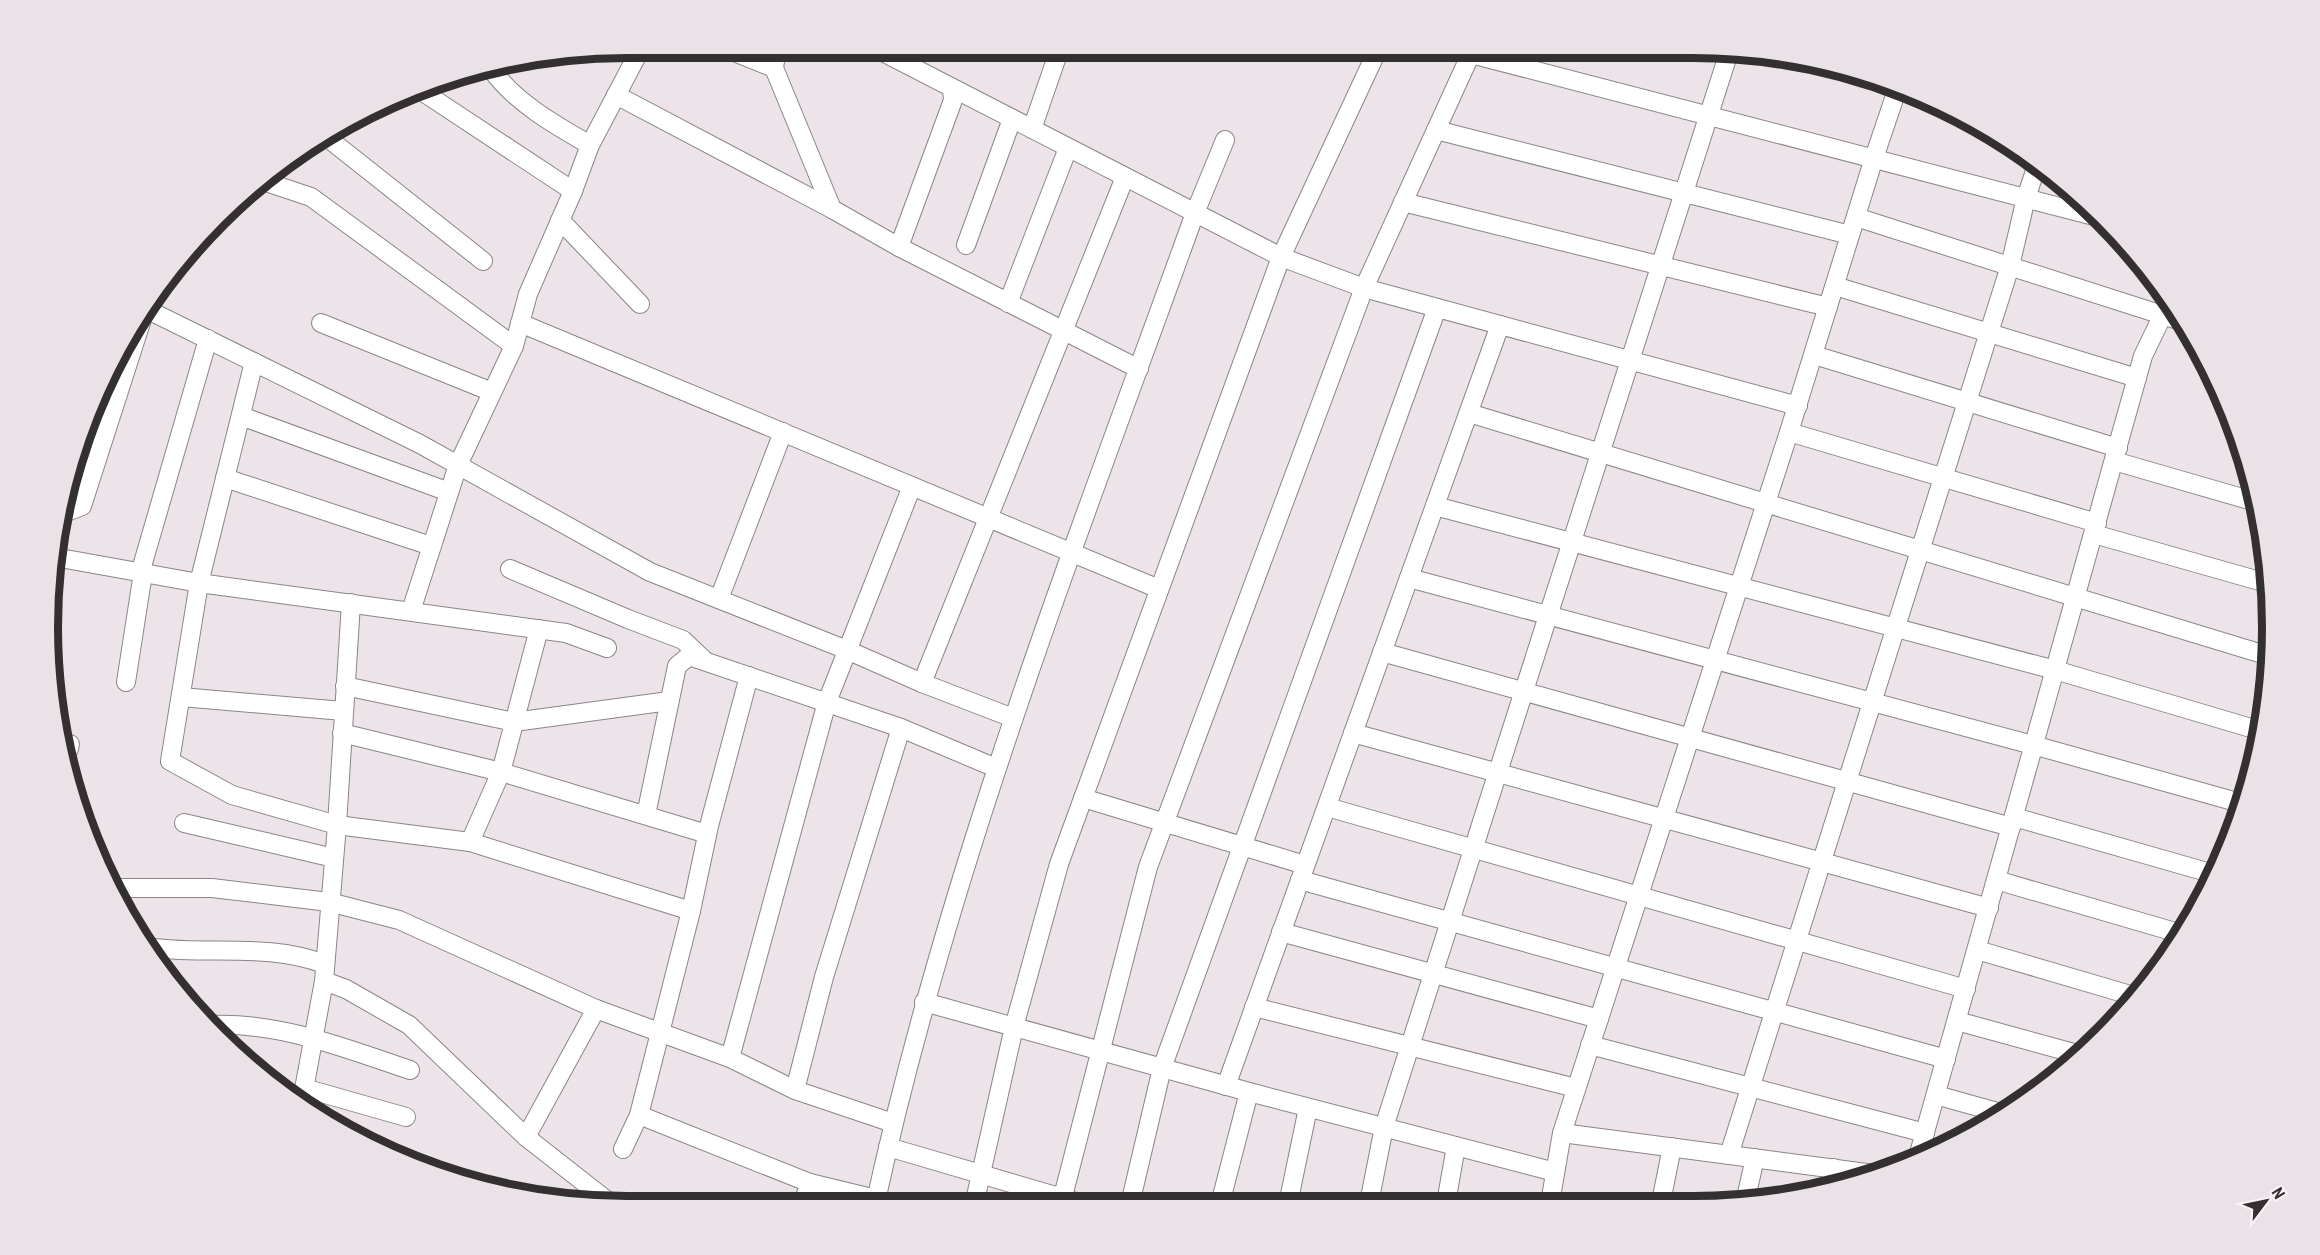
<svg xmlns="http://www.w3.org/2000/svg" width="2320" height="1255" font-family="'Roboto Condensed',sans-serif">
  <rect width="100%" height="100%" fill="#ece4e9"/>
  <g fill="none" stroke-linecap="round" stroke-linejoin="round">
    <g stroke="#8b8489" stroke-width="20">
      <g id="street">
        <polyline points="724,48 774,68"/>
        <polyline points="777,48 774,68 832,209 899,247 1139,369"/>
        <polyline points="875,48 1281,257 1364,288 1798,406"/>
        <polyline points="1471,54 2098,217"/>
        <path d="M492 70C516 103 555 125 590 145"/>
        <polyline points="420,90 573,191"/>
        <polyline points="616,95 832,209"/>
        <polyline points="1032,129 1060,48"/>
        <polyline points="1436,130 1850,235"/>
        <polyline points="329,139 483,261"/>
        <polyline points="263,181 311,197 514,346"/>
        <polyline points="1403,202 1828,307"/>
        <polyline points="1856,217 2181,321"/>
        <polyline points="560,220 640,304"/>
        <polyline points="966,245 1012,119"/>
        <polyline points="899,247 953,100 952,88"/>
        <polyline points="1835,286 2137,378"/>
        <polyline points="1008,303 1068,148"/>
        <polyline points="146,309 420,444 650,572 847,650 922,683 1013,718"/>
        <polyline points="321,323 492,392"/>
        <polyline points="520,323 1159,589"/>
        <polyline points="1814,355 2118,448"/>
        <polyline points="254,362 199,583 170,761 232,795 337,825 470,842 691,911"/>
        <polyline points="1469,413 2269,656"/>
        <polyline points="241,416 449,492"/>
        <polyline points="1789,432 2097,523"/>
        <polyline points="2114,461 2256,502"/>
        <polyline points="225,478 431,546"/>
        <polyline points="1435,506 2055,670 2261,731"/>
        <polyline points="64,513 82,506 147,304"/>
        <polyline points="2094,534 2270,584"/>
        <polyline points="60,558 199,583 566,633 607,648"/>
        <polyline points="510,569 628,619 683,640 705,661"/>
        <polyline points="1409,578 2033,745 2244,804"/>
        <polyline points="719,599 783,432"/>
        <polyline points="411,611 458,465 514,346 528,294 573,191 590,145 641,48"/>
        <polyline points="1382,652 2011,827"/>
        <polyline points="126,682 143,573 143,563 208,339"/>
        <polyline points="922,683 1125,177"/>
        <polyline points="345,686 514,722 669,701"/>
        <polyline points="181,697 343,711"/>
        <polyline points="342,733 501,772 707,834"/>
        <polyline points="1353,733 1989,908"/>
        <polyline points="69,749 70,744"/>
        <polyline points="1083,798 1305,865"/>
        <polyline points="1327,807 1966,989"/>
        <polyline points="646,815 677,666 689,656 901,728 996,768"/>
        <polyline points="2014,817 2214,874"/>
        <polyline points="184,823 334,858"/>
        <polyline points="470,842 501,772 539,629"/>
        <polyline points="1300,880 1946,1059"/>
        <polyline points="1996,880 2182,934"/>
        <polyline points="116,888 212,888 329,902 399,920 596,1009 730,1058 795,1090 893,1123"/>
        <polyline points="1281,932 1599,1019"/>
        <path d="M154 948C211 955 269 943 324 964"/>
        <polyline points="1977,950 2137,997"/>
        <polyline points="324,981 346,989 409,1025 526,1137 614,1206"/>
        <polyline points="924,1002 1249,1092 1555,1172"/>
        <polyline points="1254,1007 1576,1088"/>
        <polyline points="1957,1021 2077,1054"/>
        <path d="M211 1025C280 1022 345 1048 410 1070"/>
        <polyline points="1590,1045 1925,1133"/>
        <polyline points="730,1058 827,702 912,486"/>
        <polyline points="1226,1086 1500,325"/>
        <polyline points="304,1088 406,1117"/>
        <polyline points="795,1090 824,977 901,728"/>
        <polyline points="1936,1095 2004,1114"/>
        <polyline points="302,1100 324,981 337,825 351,603"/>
        <polyline points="639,1115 810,1183 876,1199"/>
        <polyline points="1562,1133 1882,1175"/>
        <polyline points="526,1137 596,1009"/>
        <polyline points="888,1147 1083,1204"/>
        <polyline points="623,1149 639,1115 691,911 709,826 749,676"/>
        <polyline points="1729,1155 2010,266 2026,198 2037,165"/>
        <polyline points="1918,1157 2143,356 2169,302"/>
        <polyline points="1830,1188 1834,1168"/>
        <polyline points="1661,1202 1672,1147"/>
        <polyline points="1745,1202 1755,1158"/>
        <polyline points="1369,1203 1384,1127 1730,49"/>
        <polyline points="1446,1203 1456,1146"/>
        <polyline points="1550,1203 1562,1133 1789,432 1874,158 1897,90"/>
        <polyline points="1061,1204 1148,867 1364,288 1473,49"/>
        <polyline points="1130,1204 1162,1068 1437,308"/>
        <polyline points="1220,1204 1249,1092"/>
        <polyline points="1288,1204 1308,1108"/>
        <polyline points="802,1205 810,1183"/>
        <path d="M875 1205C949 865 1077 540 1195 213L1225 140"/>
        <polyline points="974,1205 1014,1027 1059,864 1281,257 1378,49"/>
      </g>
    </g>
    <use href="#street" stroke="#fff" stroke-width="18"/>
  </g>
  <path d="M0 0H2320V1255H0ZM627 58H1693A569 569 0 0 1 2262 627V627A569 569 0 0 1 1693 1196H627A569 569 0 0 1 58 627V627A569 569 0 0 1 627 58Z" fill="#eae2e7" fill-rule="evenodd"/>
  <path fill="none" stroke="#343032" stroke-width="8" d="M627 58H1693A569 569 0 0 1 2262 627V627A569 569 0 0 1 1693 1196H627A569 569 0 0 1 58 627V627A569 569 0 0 1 627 58Z"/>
  <g transform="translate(2266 1201) rotate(58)" stroke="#faf1f7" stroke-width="4.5" paint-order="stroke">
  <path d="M0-4.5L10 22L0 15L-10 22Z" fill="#343032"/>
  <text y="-9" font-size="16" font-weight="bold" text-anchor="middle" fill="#343032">N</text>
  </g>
</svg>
